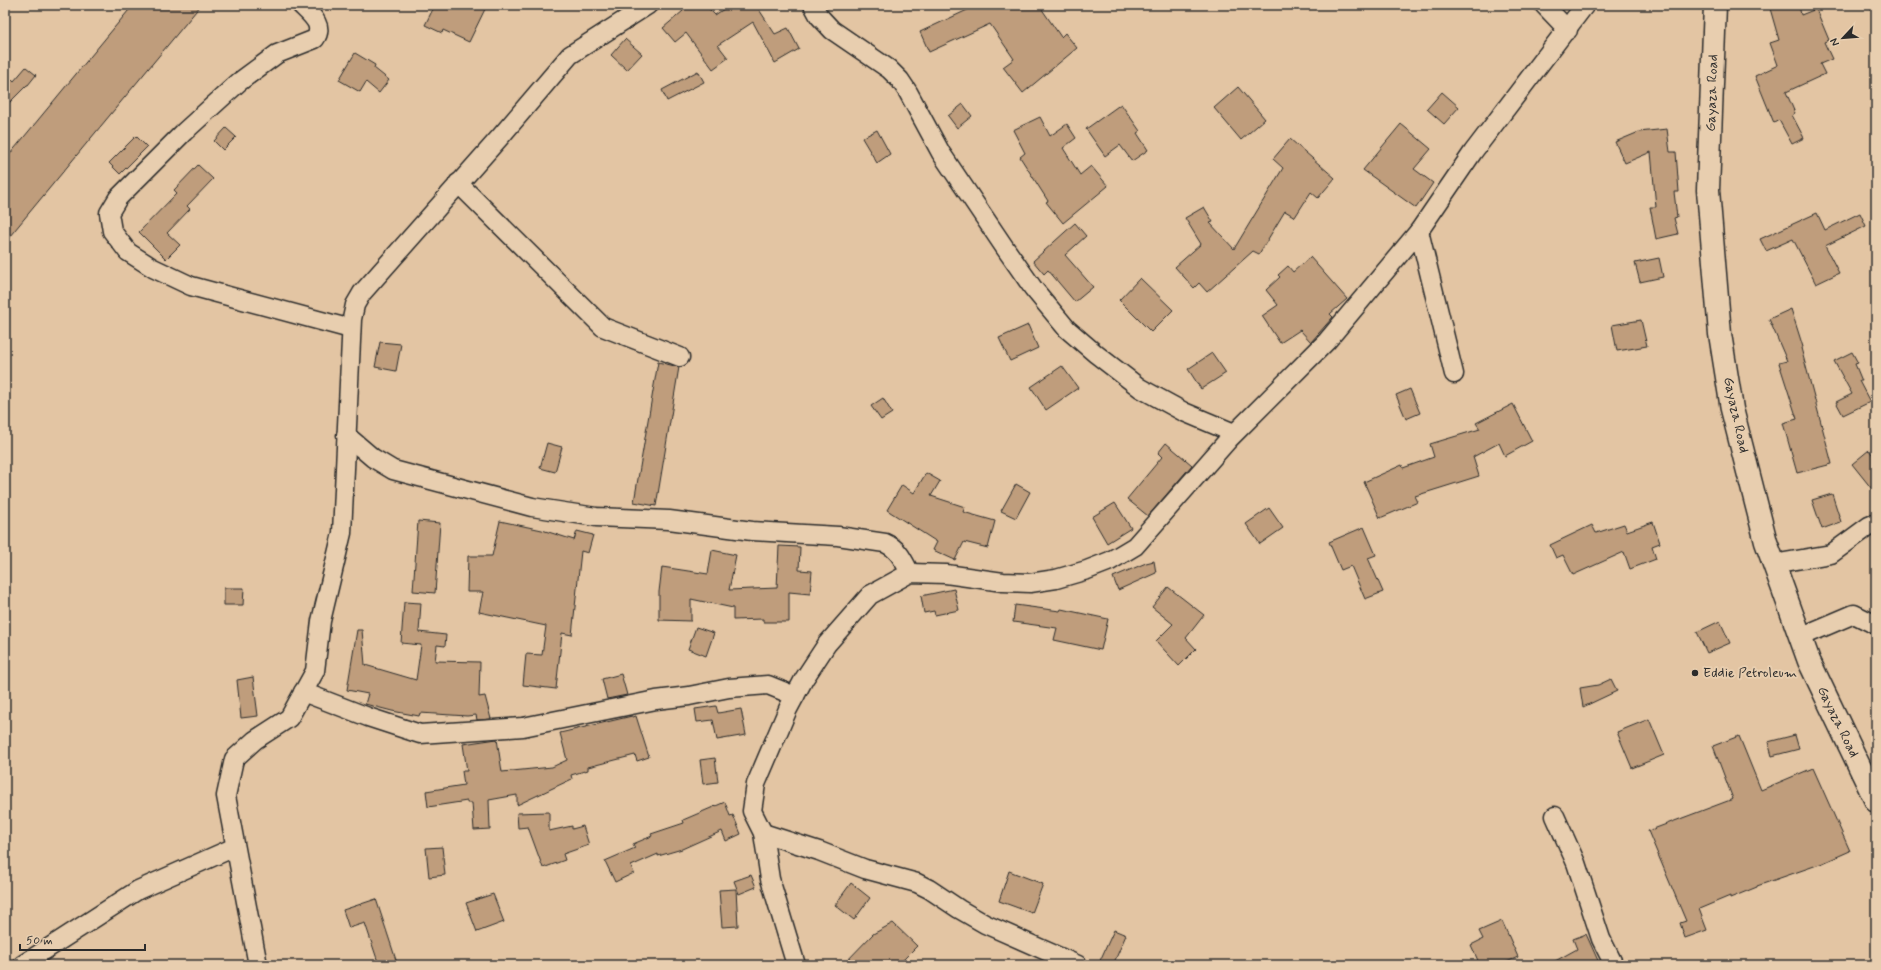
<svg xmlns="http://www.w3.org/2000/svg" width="1881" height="970" font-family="Mynerve,sans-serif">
  <rect width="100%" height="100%" fill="#e3c5a3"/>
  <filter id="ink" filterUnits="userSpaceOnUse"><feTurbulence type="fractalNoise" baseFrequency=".025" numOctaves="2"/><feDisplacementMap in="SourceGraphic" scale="8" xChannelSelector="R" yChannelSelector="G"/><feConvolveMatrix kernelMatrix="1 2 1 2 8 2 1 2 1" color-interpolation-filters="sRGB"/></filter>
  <g filter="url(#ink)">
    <g fill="#bf9d7b" stroke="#2b2b2b">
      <polygon points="133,5 201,5 5,242 5,160"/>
      <polygon points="435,5 487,5 469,42 443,30 442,33 425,25"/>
      <polygon points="676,5 705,5 715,15 730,5 756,5 775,34 788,28 799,49 775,63 753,22 718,45 728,58 713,69 686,33 675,42 663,28 683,11"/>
      <polygon points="978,5 1039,5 1061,37 1065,33 1077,48 1023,93 1003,67 1014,59 990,24 929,52 920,32"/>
      <polygon points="1769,5 1799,5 1801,15 1816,9 1829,40 1824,42 1832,59 1820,64 1825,74 1786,92 1795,113 1792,115 1804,138 1792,144 1779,120 1774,123 1755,76 1778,65 1770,43 1779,40"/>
      <polygon points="625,39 642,54 627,70 611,55"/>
      <polygon points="355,53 375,65 374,68 389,80 379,93 366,82 360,92 339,80"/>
      <polygon points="26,67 36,75 28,85 27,85 5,107 5,86 12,79 14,81"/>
      <polygon points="698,71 704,82 667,101 662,90"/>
      <polygon points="1238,87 1265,119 1241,140 1214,108"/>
      <polygon points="1442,92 1459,107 1444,124 1427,109"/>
      <polygon points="963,104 972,116 957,128 948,116"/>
      <polygon points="1121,104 1140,131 1137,133 1148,150 1132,161 1120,145 1105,156 1086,129"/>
      <polygon points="1040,117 1050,136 1067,124 1076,138 1063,148 1080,175 1091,166 1108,186 1063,223 1046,202 1048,201 1020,157 1025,153 1013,130"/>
      <polygon points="1401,124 1431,149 1414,169 1433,183 1416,208 1363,170"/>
      <polygon points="226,128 236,137 223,150 214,141"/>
      <polygon points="1667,129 1670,152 1676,152 1679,192 1674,192 1677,217 1674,218 1678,234 1656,239 1650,207 1656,207 1651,152 1625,163 1615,142 1639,132"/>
      <polygon points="877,130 890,154 877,163 862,138"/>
      <polygon points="136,136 147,147 120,174 109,163"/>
      <polygon points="1290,139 1335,178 1318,198 1311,192 1295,217 1285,211 1259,254 1253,251 1207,292 1199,283 1194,288 1175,267 1201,244 1185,218 1204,207 1213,222 1210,223 1234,249 1283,168 1273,159"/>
      <polygon points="198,165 213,179 187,206 190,209 167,233 180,245 166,259 139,232 177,193 174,190"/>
      <polygon points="1817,213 1825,230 1860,213 1866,226 1825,246 1839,273 1816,284 1793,239 1766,251 1760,239"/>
      <polygon points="1075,223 1086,236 1065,255 1093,287 1075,302 1048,270 1044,274 1033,261"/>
      <polygon points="1310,257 1347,299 1330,314 1333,317 1311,342 1300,330 1280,343 1262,316 1278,305 1266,290 1280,277 1278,275 1288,266 1293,272"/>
      <polygon points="1659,258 1663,277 1640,282 1635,263"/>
      <polygon points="1140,278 1173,310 1151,332 1119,300"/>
      <polygon points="1791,309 1803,347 1801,348 1832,464 1797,473 1783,423 1797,419 1779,363 1787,361 1769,319"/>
      <polygon points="1641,320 1647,346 1617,351 1612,325"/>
      <polygon points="1028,325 1038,348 1010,361 999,338"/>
      <polygon points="380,342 401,344 396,371 375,367"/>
      <polygon points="1852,352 1858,363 1855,364 1862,381 1859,381 1870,402 1843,415 1836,402 1852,394 1834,361"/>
      <polygon points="1212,353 1226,373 1201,389 1188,369"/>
      <polygon points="658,362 679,367 656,506 634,502"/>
      <polygon points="1062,366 1078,388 1046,410 1031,387"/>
      <polygon points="1410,389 1420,413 1406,419 1396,395"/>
      <polygon points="883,398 892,413 881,420 871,406"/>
      <polygon points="1513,404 1532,441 1505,456 1499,443 1473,457 1479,476 1415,496 1418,502 1380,518 1364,482 1402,465 1403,468 1434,457 1430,444 1480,429 1476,423"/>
      <polygon points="547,443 562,447 555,472 540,468"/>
      <polygon points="1166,443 1192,465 1148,516 1127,499 1162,457 1158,453"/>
      <polygon points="1869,450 1876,459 1876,494 1852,464"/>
      <polygon points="926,473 940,481 931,496 965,507 963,512 995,521 988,548 964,542 955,560 933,550 937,542 887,510 902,485 914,493"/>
      <polygon points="1016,484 1030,492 1016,518 1001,511"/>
      <polygon points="1832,494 1841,522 1822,529 1812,500"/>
      <polygon points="1115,503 1131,528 1107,543 1092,517"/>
      <polygon points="1269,508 1283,528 1260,544 1246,524"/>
      <polygon points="418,521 440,523 435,593 413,591"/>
      <polygon points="500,521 542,530 574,540 577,531 593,535 588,553 581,551 572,635 562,633 556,689 523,685 526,654 542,655 546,626 479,612 483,592 467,592 468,556 492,556"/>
      <polygon points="1653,522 1660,543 1652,546 1656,559 1630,569 1624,552 1573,575 1563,555 1556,558 1550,545 1592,525 1596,533 1624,524 1627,531"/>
      <polygon points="1364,527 1376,555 1368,558 1383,592 1365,599 1351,566 1341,570 1329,542"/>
      <polygon points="779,546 800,547 799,570 812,571 810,594 789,592 789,622 763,622 763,619 733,620 733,608 691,599 691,621 659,620 659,592 662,567 708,574 712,550 736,555 729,590 777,588"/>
      <polygon points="1154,561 1156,573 1118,590 1113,577 1146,563"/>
      <polygon points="1168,587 1204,615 1186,638 1196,649 1179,666 1156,641 1173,624 1152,607"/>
      <polygon points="224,588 244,588 243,605 224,605"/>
      <polygon points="954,589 959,610 935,615 934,611 924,613 921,596"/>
      <polygon points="404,602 421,603 419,632 446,635 445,646 437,645 435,661 480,662 479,697 485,696 491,719 477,720 476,715 467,716 420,713 419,716 392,711 365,704 368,694 347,690 357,630 362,630 365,665 416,680 421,645 401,643"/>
      <polygon points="1015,605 1060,611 1061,609 1108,619 1101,650 1054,640 1057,628 1013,622"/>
      <polygon points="1720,621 1730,643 1707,653 1697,632"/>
      <polygon points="696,627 714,633 706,656 688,649"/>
      <polygon points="621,674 627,695 607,699 602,679"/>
      <polygon points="253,677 258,716 241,718 237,680"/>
      <polygon points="1611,679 1617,691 1583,707 1580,688 1598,685"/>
      <polygon points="716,706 718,713 741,709 746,735 717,740 713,720 697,722 695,709"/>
      <polygon points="632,716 633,717 636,716 649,757 637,761 635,755 588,767 588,770 571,775 572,779 517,805 517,795 489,800 490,829 474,830 472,803 467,803 467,801 428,807 426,791 464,785 462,771 467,771 463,744 497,739 502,772 552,767 567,760 560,733"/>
      <polygon points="1649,719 1664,755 1632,768 1617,732"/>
      <polygon points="1795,735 1799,749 1772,756 1768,742"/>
      <polygon points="1739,736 1761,790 1813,768 1850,851 1823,863 1757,886 1757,887 1730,898 1730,896 1699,909 1707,930 1685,938 1680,923 1686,921 1648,831 1733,799 1713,746"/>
      <polygon points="715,758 718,782 703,784 700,760"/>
      <polygon points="725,802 730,816 733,815 741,834 726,841 722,831 682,849 658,856 658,854 631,866 634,873 615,882 605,861 635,848 633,844 652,836 651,834 684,823 683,820"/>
      <polygon points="549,812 549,831 572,826 572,829 583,826 589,845 563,854 565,860 543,868 528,827 518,828 517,813"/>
      <polygon points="442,847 445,875 429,877 426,848"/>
      <polygon points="1009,871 1043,884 1032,913 999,901"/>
      <polygon points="751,875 756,887 739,894 734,881"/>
      <polygon points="851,883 870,898 854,920 835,905"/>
      <polygon points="736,889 738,926 722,927 719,890"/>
      <polygon points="493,894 504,922 477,932 466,903"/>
      <polygon points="376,899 397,963 390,965 379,965 365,923 349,928 343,910"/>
      <polygon points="1502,921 1518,957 1500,965 1480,965 1471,945 1483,939 1479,931"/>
      <polygon points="893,923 917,946 898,965 843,965 873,934"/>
      <polygon points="1114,930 1126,935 1113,965 1098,965"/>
      <polygon points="1586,934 1600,965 1548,965 1577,949 1573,939"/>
    </g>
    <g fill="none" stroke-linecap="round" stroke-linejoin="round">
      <g stroke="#2b2b2b" stroke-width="21">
        <g id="minor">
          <path d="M301 5C310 14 325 25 315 39L277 54 239 82 184 132 118 198 109 213 112 231 128 252 153 268 191 286 351 329"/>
          <polyline points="813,5 819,16 832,30 889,69 900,80 908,92 941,153 1005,248 1033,288 1067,329 1096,354 1140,388 1184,412 1234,433"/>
          <polyline points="1544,5 1568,30"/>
          <polyline points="458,183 603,327 680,357"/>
          <polyline points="1419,231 1454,374"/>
          <path d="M346 435 373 458 393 470 532 507 596 517 669 520 752 531 838 536 885 543C899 549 903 560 910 573"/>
          <polyline points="1774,564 1831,554 1869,526 1876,523"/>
          <polyline points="1800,637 1854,614 1876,625"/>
          <polyline points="303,692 368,717 420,734 523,727 656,700 689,696 729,688 768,685 795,696"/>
          <polyline points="1555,816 1576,863 1601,939 1614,965"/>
          <polyline points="763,833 819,851 865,869 917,883 929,889 959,909 985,924 1078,965"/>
          <polyline points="22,965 138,890 235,847"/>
          <polyline points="258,965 226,796 234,759 255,740 289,718 315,671 321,621 342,533 352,319 355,305 362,293 501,136 570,55 648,5"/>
          <polyline points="796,965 770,879 763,833 752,811 756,784 788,709 804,679 827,644 870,595 910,573 946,574 1003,582 1030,583 1056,579 1087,570 1110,561 1135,546 1229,439 1327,341 1419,231 1473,152 1585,5"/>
        </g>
      </g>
      <g stroke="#2b2b2b" stroke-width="25">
        <polyline id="major" points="1715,5 1708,190 1720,334 1732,409 1766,542 1809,661 1876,801"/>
      </g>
      <use href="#minor" stroke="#e8ceaf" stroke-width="18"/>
      <use href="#major" stroke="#e8ceaf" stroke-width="22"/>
    </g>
  </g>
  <circle fill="#2b2b2b" stroke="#e8ceaf" stroke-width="1.5" cx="1695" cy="673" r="4"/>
  <g text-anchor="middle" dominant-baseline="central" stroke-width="4" stroke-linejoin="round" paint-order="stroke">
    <g font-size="14" fill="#2b2b2b" stroke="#e8ceaf">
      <text transform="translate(1712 93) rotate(-88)">Gayaza Road</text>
      <text transform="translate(1736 415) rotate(78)">Gayaza Road</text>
      <text transform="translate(1838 722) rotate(64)">Gayaza Road</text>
    </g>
    <g font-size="14" fill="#2b2b2b" stroke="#e8ceaf" text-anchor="start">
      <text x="1703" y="673">Eddie Petroleum</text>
    </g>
  </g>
  <rect width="1881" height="970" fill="none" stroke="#e8ceaf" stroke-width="20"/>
  <rect x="10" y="10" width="1861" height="950" fill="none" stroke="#2b2b2b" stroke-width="1.5" filter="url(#ink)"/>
  <g transform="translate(1843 38) rotate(244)" stroke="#e8ceaf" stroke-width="3" paint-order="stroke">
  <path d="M0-3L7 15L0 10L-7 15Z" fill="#2b2b2b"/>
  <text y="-6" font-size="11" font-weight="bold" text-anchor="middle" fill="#2b2b2b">N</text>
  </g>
  <path d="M20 944v6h125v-6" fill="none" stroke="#2b2b2b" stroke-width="2"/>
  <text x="26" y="944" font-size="12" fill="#2b2b2b" stroke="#e8ceaf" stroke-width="3" paint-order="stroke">50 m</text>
</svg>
